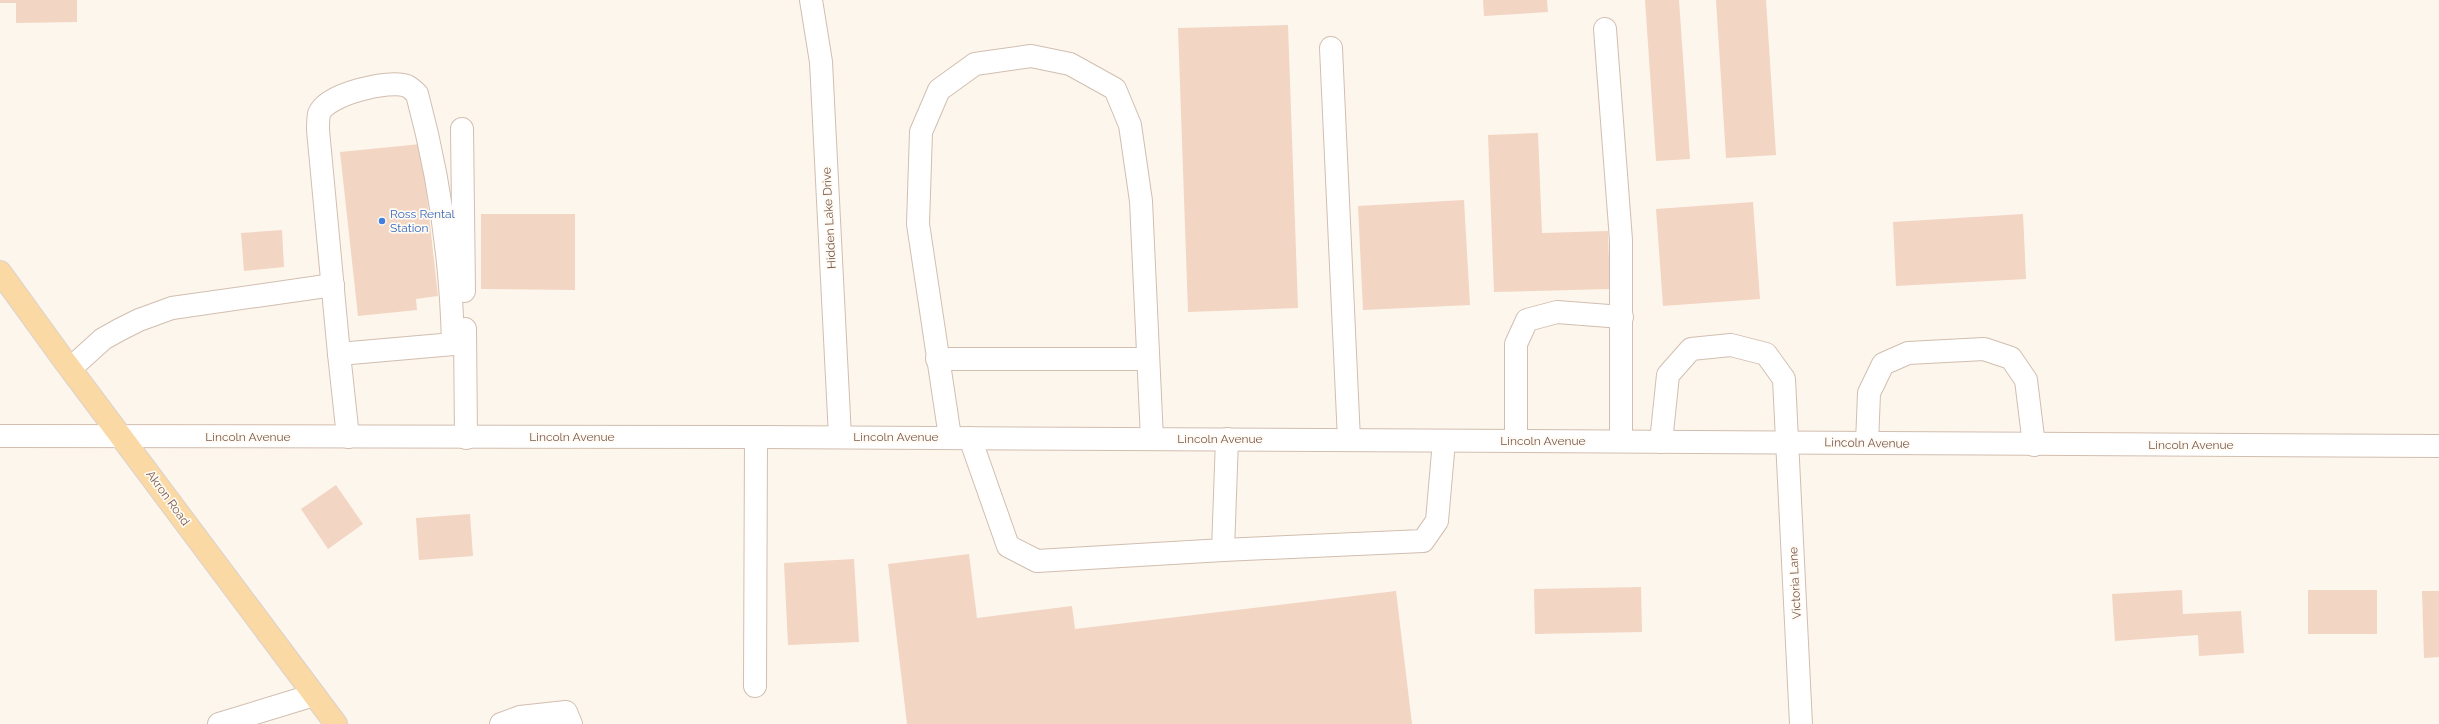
<svg xmlns="http://www.w3.org/2000/svg" width="2439" height="724" font-family="Raleway,sans-serif">
  <rect width="100%" height="100%" fill="#fdf6ec"/>
  <g fill="#f3d5c3">
    <polygon points="0,0 77,0 77,22 16,23 16,3 0,3"/>
    <polygon points="1483,0 1547,0 1548,12 1484,16"/>
    <polygon points="1645,0 1679,0 1690,159 1656,161"/>
    <polygon points="1716,0 1766,0 1776,155 1726,158"/>
    <polygon points="1288,25 1298,308 1188,312 1178,28"/>
    <polygon points="1538,133 1542,233 1608,231 1610,289 1494,292 1488,135"/>
    <polygon points="421,144 438,296 416,299 417,310 358,316 340,152"/>
    <polygon points="1464,200 1470,305 1363,310 1358,206"/>
    <polygon points="1753,202 1760,299 1663,306 1656,209"/>
    <polygon points="481,214 575,214 575,290 481,289"/>
    <polygon points="2023,214 2026,279 1896,286 1893,222"/>
    <polygon points="282,230 284,267 244,271 241,233"/>
    <polygon points="336,485 363,524 328,549 301,509"/>
    <polygon points="470,514 473,556 419,560 416,518"/>
    <polygon points="969,554 977,618 1072,606 1075,629 1396,591 1412,724 907,724 888,564"/>
    <polygon points="854,559 859,642 788,645 784,563"/>
    <polygon points="1641,587 1642,632 1535,634 1534,589"/>
    <polygon points="2182,590 2183,614 2241,611 2244,653 2199,656 2198,635 2115,641 2112,594"/>
    <rect x="2308" y="590" width="69" height="44"/>
    <polygon points="2422,591 2439,591 2439,657 2424,658"/>
  </g>
  <g fill="none" stroke-linecap="round" stroke-linejoin="round">
    <g stroke="#d1beb0" stroke-width="24">
      <g id="minor">
        <polyline points="811,0 821,62 840,437"/>
        <polyline points="1605,29 1621,240 1621,441"/>
        <polyline points="1331,48 1349,440"/>
        <polyline points="462,129 464,291"/>
        <polyline points="465,329 466,438"/>
        <path d="M453 344C451 260 439 175 417 94 414 91 411 88 407 86 390 79 326 94 319 114 318 119 318 125 318 130L339 354 465 343"/>
        <polyline points="339,354 348,437"/>
        <polyline points="937,359 1148,359"/>
        <polyline points="71,368 103,339 119,330 139,320 172,308 333,285"/>
        <polyline points="0,436 756,437 2439,446"/>
        <polyline points="950,437 918,224 921,132 939,90 975,64 1031,56 1070,64 1115,89 1130,125 1141,201 1152,439"/>
        <polyline points="970,438 1008,546 1037,561 1223,550 1227,439"/>
        <polyline points="1516,441 1516,344 1527,320 1557,312 1622,317"/>
        <polyline points="1661,442 1668,375 1691,349 1731,345 1766,354 1784,379 1801,724"/>
        <polyline points="1867,443 1869,393 1883,364 1908,353 1984,349 2011,358 2026,380 2034,445"/>
        <polyline points="1223,550 1423,541 1437,521 1444,441"/>
        <polyline points="755,686 756,437"/>
        <polyline points="219,724 314,695"/>
        <polyline points="501,724 520,717 566,712 571,724"/>
      </g>
    </g>
    <g stroke="#dad1cd" stroke-width="24">
      <polyline id="major" points="0,272 63,359 336,724"/>
    </g>
    <use href="#minor" stroke="#fff" stroke-width="22"/>
    <use href="#major" stroke="#fbd9a5" stroke-width="22"/>
  </g>
  <circle fill="#3f7fe0" stroke="#fffaf3" stroke-width="1.5" cx="382" cy="221" r="4"/>
  <g text-anchor="middle" dominant-baseline="central" stroke-width="3.5" stroke-linejoin="round" paint-order="stroke">
    <g font-size="12" fill="#366cbe" stroke="#fffaf3" text-anchor="start">
      <text x="390" y="214">Ross Rental<tspan x="390" dy="14">Station</tspan></text>
    </g>
    <g font-size="12" fill="#7a5c4d" stroke="#fffaf3">
      <text transform="translate(829 218) rotate(-93)">Hidden Lake Drive</text>
      <text x="248" y="437">Lincoln Avenue</text>
      <text x="572" y="437">Lincoln Avenue</text>
      <text x="896" y="437">Lincoln Avenue</text>
      <text x="1220" y="439">Lincoln Avenue</text>
      <text x="1543" y="441">Lincoln Avenue</text>
      <text transform="translate(1867 443) rotate(1)">Lincoln Avenue</text>
      <text x="2191" y="445">Lincoln Avenue</text>
      <text transform="translate(168 498) rotate(54)">Akron Road</text>
      <text transform="translate(1795 583) rotate(-93)">Victoria Lane</text>
    </g>
  </g>
</svg>
